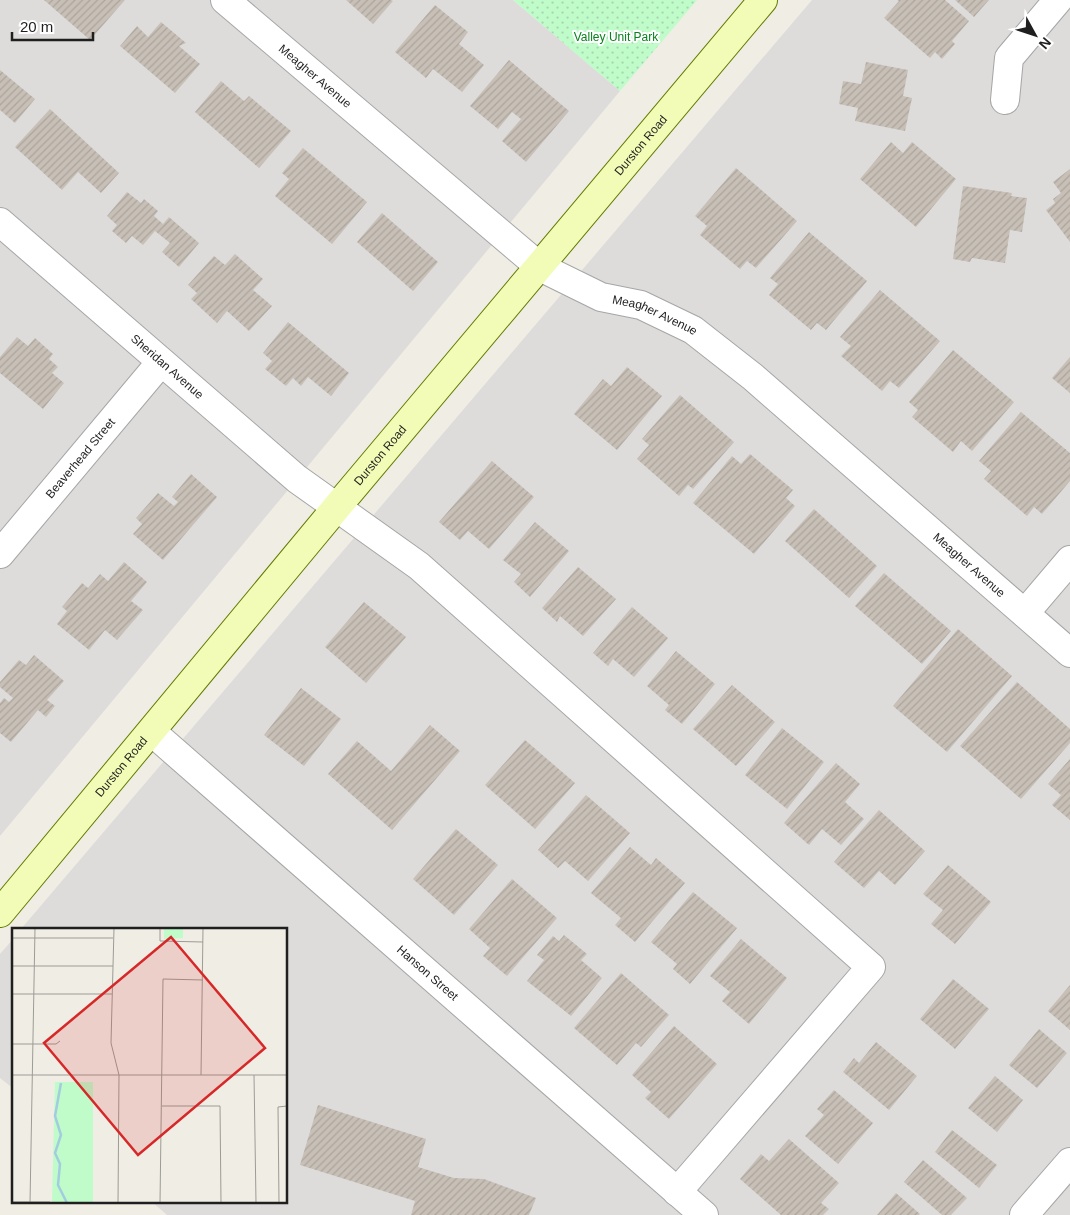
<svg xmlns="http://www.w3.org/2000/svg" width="1070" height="1215" font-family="Arial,sans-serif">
  <defs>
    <pattern id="park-dots" width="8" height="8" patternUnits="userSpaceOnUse" patternTransform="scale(1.25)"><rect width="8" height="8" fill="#c0fbca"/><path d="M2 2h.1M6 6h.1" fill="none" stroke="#a5d7ad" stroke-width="1.8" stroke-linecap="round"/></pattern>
    <pattern id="building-hatch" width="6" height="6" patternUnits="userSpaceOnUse" patternTransform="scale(1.25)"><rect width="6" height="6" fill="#c8c0b7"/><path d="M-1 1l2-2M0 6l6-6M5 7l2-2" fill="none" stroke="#aba59d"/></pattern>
  </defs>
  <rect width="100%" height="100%" fill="#f0ede4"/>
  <g fill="#dddcdb">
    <polygon points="0,0 513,0 620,91 0,836"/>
    <polygon points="812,0 1070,0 1070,1215 167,1215 151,1201 286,1201 286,929 21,929"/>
    <polygon points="14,938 14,1089 0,1078 0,954"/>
  </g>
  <polygon fill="url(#park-dots)" points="513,0 697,0 620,91"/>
  <g fill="url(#building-hatch)">
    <polygon points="44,0 125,0 90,40"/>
    <polygon points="346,0 391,0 393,1 373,24"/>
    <polygon points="897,0 945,0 969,21 952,41 955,44 942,59 935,52 930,58 884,18 899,1"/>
    <polygon points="955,0 989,0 974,17"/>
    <polygon points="435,5 468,32 459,44 484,65 462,92 433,69 426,78 395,52"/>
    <polygon points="161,22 186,43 179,46 200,64 175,93 120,46 137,26 148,37"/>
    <polygon points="509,60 569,111 526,162 502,141 521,119 512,112 498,129 470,106"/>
    <polygon points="866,62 908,70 903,96 912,98 905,131 855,121 858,108 839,104 843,81 861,84"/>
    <polygon points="0,70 35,99 15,123 0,110"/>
    <polygon points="221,81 244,101 249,96 291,131 259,168 195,112"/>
    <polygon points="50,109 119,173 101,193 78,172 62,190 15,147"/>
    <polygon points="891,142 903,153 912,142 956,179 916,227 860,179"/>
    <polygon points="303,148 367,202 332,244 275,196 289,179 282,173"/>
    <polygon points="736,168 797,221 756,268 747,261 740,269 700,235 707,226 695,216"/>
    <polygon points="1070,169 1070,242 1046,210 1055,203 1053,199 1061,193 1053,182"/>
    <polygon points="963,186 1012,193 1011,196 1027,198 1022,232 1010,230 1005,263 972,258 970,262 953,259"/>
    <polygon points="127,192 141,203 144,199 158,211 154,216 163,224 169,217 199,243 179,267 162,252 170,243 155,231 143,245 132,236 126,243 112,231 117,225 107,216"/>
    <polygon points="382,213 438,262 413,291 357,242"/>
    <polygon points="809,232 867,281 826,330 817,323 811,330 769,295 778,284 770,278"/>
    <polygon points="235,254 263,279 253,290 272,306 249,331 227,311 217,323 191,299 197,293 188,285 214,256 225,265"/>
    <polygon points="880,290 940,341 899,388 890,381 882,391 841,356 851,346 840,337"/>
    <polygon points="288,322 349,373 331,396 308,377 301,386 293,378 286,386 265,369 272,361 263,353"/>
    <polygon points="17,337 28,346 35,338 53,354 49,359 58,367 52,373 64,383 43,409 0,373 0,357"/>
    <polygon points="953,350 1014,402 972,451 961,441 953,452 912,417 918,410 909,402"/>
    <polygon points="1070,357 1070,393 1052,378"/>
    <polygon points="627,367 662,396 617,450 574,414 603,379 611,386"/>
    <polygon points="680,395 734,442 693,489 688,485 679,496 637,459 649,445 642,439"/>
    <polygon points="1021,412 1070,453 1070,481 1042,514 1034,507 1027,516 984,479 991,471 979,461"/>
    <polygon points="750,454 793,490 786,498 795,506 754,554 693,503 732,456 741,464"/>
    <polygon points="492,461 534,497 489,549 468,531 460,540 439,522"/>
    <polygon points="191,474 217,497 163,560 133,534 142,524 136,518 158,493 174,506 178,502 172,497"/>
    <polygon points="814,509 877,566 849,598 785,541"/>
    <polygon points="535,522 569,551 530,597 514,582 521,574 503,560"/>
    <polygon points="124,562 147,582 131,601 143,610 117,640 105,630 89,650 57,624 67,611 62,607 82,583 88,588 100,574 108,581"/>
    <polygon points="578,567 616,599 583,636 560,616 557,622 542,608"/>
    <polygon points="884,573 951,631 922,664 855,606"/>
    <polygon points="364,602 406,637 366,683 325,647"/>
    <polygon points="632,607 668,638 634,677 613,659 608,666 593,653"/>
    <polygon points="958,629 1012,676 947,752 893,706"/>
    <polygon points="676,651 715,684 682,724 665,710 669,705 647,686"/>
    <polygon points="34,655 64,681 47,700 55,706 46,717 38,710 11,742 0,733 0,703 4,698 9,702 13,698 0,687 0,682 19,660 26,665"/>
    <polygon points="1017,682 1070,729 1070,743 1021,799 960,746"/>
    <polygon points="732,685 775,722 736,766 693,729"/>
    <polygon points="301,688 341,719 304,766 264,735"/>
    <polygon points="430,725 460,751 392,830 328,774 357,741 391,771"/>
    <polygon points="782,728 824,762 787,809 745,775"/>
    <polygon points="525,740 575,783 535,829 485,785"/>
    <polygon points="1070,759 1070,820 1052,805 1061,795 1048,784"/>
    <polygon points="836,763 860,784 845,802 864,819 841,845 822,829 809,845 784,823"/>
    <polygon points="586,795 630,833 588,881 565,861 558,868 538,850"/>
    <polygon points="879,810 925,851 895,885 879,871 864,888 834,862"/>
    <polygon points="456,829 498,865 454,915 413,879"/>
    <polygon points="630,847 651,865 656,858 685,883 635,942 615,925 621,918 591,893"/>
    <polygon points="948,865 991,902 955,944 931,924 943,910 923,894"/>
    <polygon points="512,879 557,918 507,976 483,956 490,948 469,929"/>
    <polygon points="693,892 737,928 690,984 673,969 677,964 651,942"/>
    <polygon points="564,935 587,954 581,960 602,978 571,1016 527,981 544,960 537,955 553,936 559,941"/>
    <polygon points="741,939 787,978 749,1024 722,1001 730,992 710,976"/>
    <polygon points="621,973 669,1015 641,1047 636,1043 617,1065 574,1028"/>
    <polygon points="953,979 989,1009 955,1049 920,1019"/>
    <polygon points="1070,985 1070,1030 1048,1011"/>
    <polygon points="674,1026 717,1064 669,1119 645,1098 651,1092 632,1075"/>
    <polygon points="1039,1029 1067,1053 1037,1088 1009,1065"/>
    <polygon points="876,1042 917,1076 889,1110 843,1072 854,1058 859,1063"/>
    <polygon points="995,1076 1023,1100 997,1132 968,1108"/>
    <polygon points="834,1090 873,1123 838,1164 805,1136 824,1115 817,1109"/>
    <polygon points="318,1105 426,1139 418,1167 454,1178 484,1179 536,1198 529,1215 411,1215 415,1201 300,1165"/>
    <polygon points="952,1130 997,1165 979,1188 935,1152"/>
    <polygon points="789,1139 839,1183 821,1203 829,1209 823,1215 781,1215 740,1179 761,1154 769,1161"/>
    <polygon points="923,1160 967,1198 951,1215 942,1215 904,1182"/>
    <polygon points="896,1193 920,1214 919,1215 877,1215"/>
  </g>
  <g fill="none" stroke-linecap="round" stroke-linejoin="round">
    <g stroke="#a6a6a6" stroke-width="30">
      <g id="minor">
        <path id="s1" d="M225 0 540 267 601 297 641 305 693 330 753 377 1070 653"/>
        <polyline points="1005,100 1009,58 1058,0"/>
        <path id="s2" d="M0 222 297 479 419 566 871 967 677 1192"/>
        <path id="s3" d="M0 554 161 362"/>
        <polyline points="1025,613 1070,560"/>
        <path id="s4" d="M152 732 704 1215"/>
        <polyline points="1024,1215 1070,1162"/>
      </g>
    </g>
    <g stroke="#637b01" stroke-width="30">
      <g id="secondary">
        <path id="s5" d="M0 913 336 508 763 0"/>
      </g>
    </g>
    <use href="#minor" stroke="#fff" stroke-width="28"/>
    <use href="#secondary" stroke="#f2fcb6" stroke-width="28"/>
  </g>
  <g text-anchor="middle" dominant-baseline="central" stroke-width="4" stroke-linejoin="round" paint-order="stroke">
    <g font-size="12" fill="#07821c" stroke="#fff">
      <text x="616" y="37">Valley Unit Park</text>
    </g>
    <g font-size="12" fill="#1f1f1f" stroke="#fff">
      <text stroke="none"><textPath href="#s1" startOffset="118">Meagher Avenue</textPath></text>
      <text stroke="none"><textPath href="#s5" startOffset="1000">Durston Road</textPath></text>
      <text stroke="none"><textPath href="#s1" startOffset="538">Meagher Avenue</textPath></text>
      <text stroke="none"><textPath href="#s2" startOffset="221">Sheridan Avenue</textPath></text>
      <text stroke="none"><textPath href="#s5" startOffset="595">Durston Road</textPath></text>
      <text stroke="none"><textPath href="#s3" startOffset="125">Beaverhead Street</textPath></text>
      <text stroke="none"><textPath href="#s1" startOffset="942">Meagher Avenue</textPath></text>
      <text stroke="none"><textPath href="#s5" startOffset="190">Durston Road</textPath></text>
      <text stroke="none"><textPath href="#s4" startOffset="366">Hanson Street</textPath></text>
    </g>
  </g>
  <g transform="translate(12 928)">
    <rect width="275" height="275" fill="#f0ede4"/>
    <path d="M152 0H171V10L152 11ZM43 154H81V275H40Z" fill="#c0fbca"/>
    <path fill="none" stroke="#a3ccdf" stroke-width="2.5" d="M49 155 43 188 49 207 43 225 48 236 46 257 55 275"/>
    <path fill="none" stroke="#9c9b95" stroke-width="1" d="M102 0 99 115 107 147 106 275M148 0V13L191 14M0 10H101M0 38H101M0 66H100M0 116H44L48 113M0 147H275M189 147 191 0M242 147 244 275M150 178H208L209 275M0 274H38M18 275 23 0M148 275 151 51 191 52M267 275 266 179 275 178"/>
    <path fill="#d62828" fill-opacity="0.15" stroke="#d62828" stroke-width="2.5" d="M159 9 253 120 126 227 32 115Z"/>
    <rect width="275" height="275" fill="none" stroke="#1f1f1f" stroke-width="2.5"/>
  </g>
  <g transform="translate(1035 35) rotate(130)" stroke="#ffffff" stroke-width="4" paint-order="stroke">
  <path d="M0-4L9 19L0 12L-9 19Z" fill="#1f1f1f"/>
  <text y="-8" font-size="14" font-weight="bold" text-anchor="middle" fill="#1f1f1f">N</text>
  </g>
  <path d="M12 32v8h81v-8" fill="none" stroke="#1f1f1f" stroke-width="2.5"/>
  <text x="20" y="32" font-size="15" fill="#1f1f1f" stroke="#ffffff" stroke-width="4" paint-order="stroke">20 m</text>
</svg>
